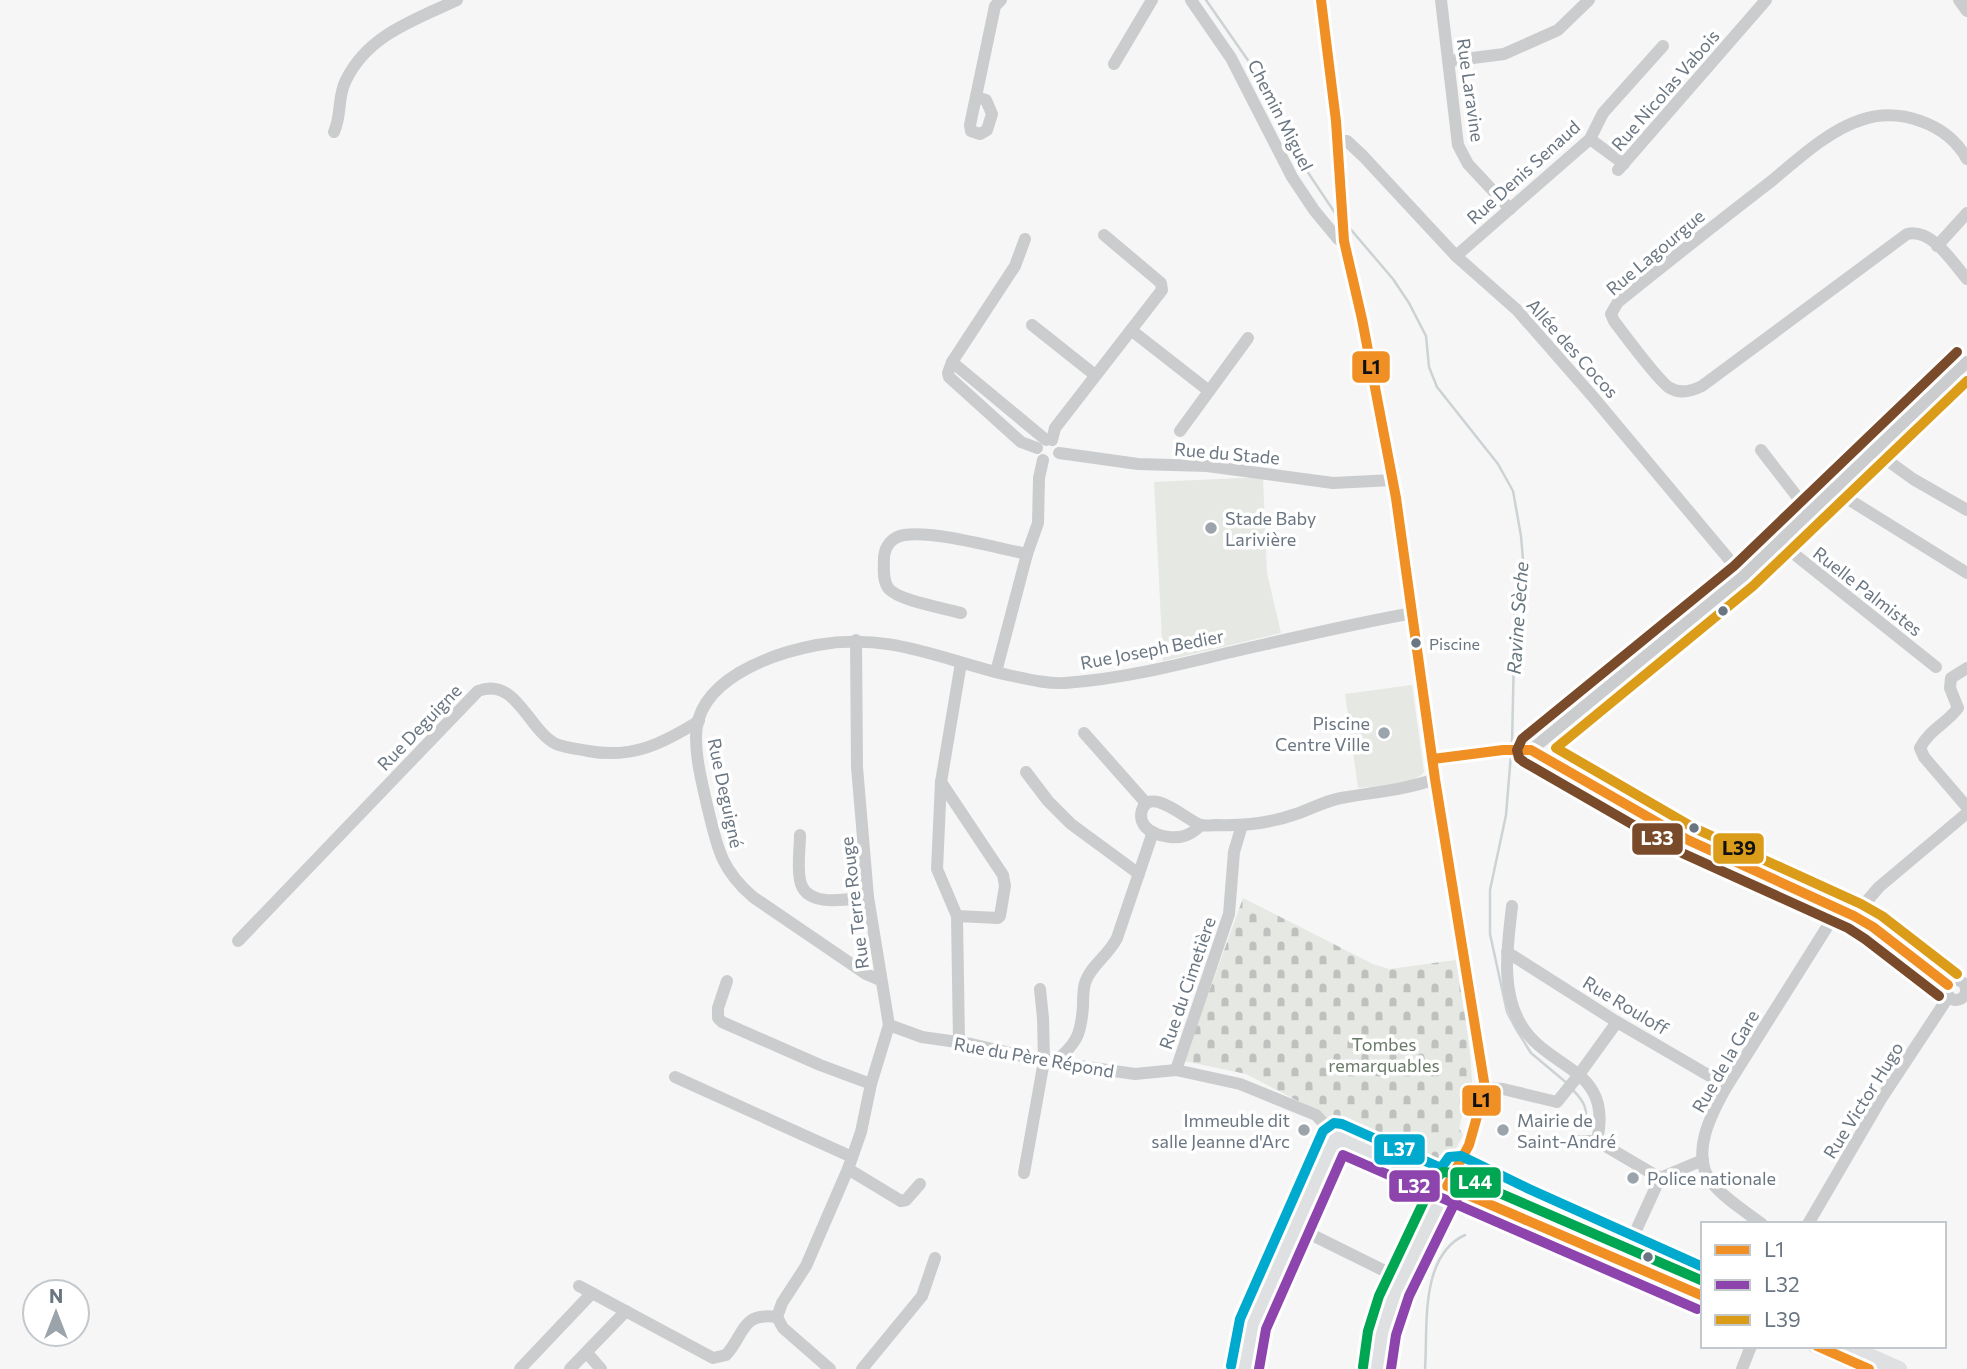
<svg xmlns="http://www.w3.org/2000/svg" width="1967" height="1369" font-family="Commissioner,sans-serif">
  <defs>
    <pattern id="cemetery-stones" width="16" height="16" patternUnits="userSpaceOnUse" patternTransform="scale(1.75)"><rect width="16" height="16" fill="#e6e8e4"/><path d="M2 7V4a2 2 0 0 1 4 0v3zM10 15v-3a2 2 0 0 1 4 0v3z" fill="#bec1be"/></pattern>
  </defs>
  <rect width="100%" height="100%" fill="#f6f6f6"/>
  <path fill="url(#cemetery-stones)" d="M1243 898 1373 964 1389 969 1456 960C1463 1008 1474 1057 1472 1105L1464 1108 1459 1128 1463 1135 1445 1170 1434 1169 1432 1172 1338 1129 1321 1113 1246 1074 1184 1061Z"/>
  <g fill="#e6e8e4">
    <polygon points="1263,477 1267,573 1281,633 1163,661 1154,482"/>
    <path d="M1412 685 1424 772C1411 787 1377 786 1358 788L1345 694Z"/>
  </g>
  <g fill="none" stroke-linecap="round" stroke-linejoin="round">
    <g stroke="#cdd2d5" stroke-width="2.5">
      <polyline points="1206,0 1268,89 1283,130 1297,156 1337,216"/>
      <polyline points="1347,225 1393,279 1409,303 1426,336 1429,367 1437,387 1498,464 1513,491 1521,536 1524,572 1515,608 1512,744"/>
      <polyline points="1511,754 1506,815 1490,890 1490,934 1507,1012 1516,1029 1531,1053 1568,1084"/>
      <path d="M1572 1089C1586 1103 1588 1110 1585 1129"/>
      <path d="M1425 1369C1428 1328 1419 1256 1465 1235"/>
    </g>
    <g stroke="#cbcccd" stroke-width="12">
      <polyline points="1191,0 1231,58 1292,177 1314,210 1338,239 1344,241"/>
      <polyline points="1321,0 1336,121 1344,241 1362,319 1396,498 1435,779 1485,1088 1469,1145 1456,1169"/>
      <polyline points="1441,0 1458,145 1468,164 1510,209"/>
      <polyline points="1959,0 1967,11"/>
      <polyline points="1449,61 1504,54 1558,30 1589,0"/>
      <polyline points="1114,64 1152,0"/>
      <polyline points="976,97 986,100 992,114 987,130 980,134 971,131 970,125 995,6 1001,0"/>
      <path d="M334 132C342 115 337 97 346 80 368 35 414 20 457 0"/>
      <polyline points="1590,139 1624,164"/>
      <polyline points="1338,141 1347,141 1363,156 1456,256 1517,310 1594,398 1743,576"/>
      <path d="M1967 159C1947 123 1899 107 1861 120 1827 131 1796 161 1769 183 1718 222 1668 262 1618 302L1611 314 1614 321C1624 334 1659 382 1670 388 1680 394 1692 391 1702 386L1907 234C1932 228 1952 262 1967 279"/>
      <polyline points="1618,170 1766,0"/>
      <polyline points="1025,239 1015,266 952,362 948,373 949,377 1021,442 1037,448"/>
      <polyline points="1937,246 1967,213"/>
      <polyline points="1456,256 1590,139 1603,113 1663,46"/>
      <polyline points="1032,325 1095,375"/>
      <polyline points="1131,330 1209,391"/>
      <polyline points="952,362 1046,440"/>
      <polyline points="1180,431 1248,338"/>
      <polyline points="1052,440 1055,428 1162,290 1161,283 1104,235"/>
      <polyline points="1761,450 1809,512"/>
      <polyline points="1873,450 1913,479 1967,510"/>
      <polyline points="1059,453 1138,464 1207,466 1333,483 1393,480"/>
      <polyline points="1832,489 1967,573"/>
      <polyline points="1779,542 1936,667"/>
      <path d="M961 613C944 608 900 601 889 589 882 581 884 567 884 557 885 546 892 537 904 535 933 530 996 548 1027 554"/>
      <path d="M1967 668 1951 678 1950 688 1958 708C1946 724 1929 730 1920 748L1924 757 1967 807"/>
      <polyline points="996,672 1027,554 1038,523 1039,478 1043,460"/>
      <polyline points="1084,733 1146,803"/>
      <polyline points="1531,750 1743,576 1967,362"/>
      <polyline points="1433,759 1503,750 1531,750 1688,840 1854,916 1873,927 1948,985"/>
      <polyline points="1026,772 1048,801 1071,824 1139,874"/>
      <polyline points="941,782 1003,875 1005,886 1000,916 998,918 957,916"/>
      <path d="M1201 825C1196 830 1191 834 1184 836 1168 841 1135 832 1142 810 1150 785 1189 822 1201 825 1206 826 1213 825 1217 825 1244 826 1271 823 1296 814 1311 809 1325 801 1341 798 1373 792 1405 790 1435 779"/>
      <path d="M800 835C800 849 797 866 800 880 805 909 848 899 868 897"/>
      <path d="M1512 906C1508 944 1500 987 1520 1023 1547 1071 1614 1066 1597 1141"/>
      <polyline points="1854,916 1879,887 1967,813"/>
      <path d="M238 941 478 691C516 676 528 730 556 744 566 748 578 749 588 751 632 759 662 744 699 721"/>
      <polyline points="1507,952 1617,1022 1727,1086"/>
      <path d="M880 980 866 974 753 897C720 869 717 846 707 805 702 783 696 760 696 737 696 680 770 654 817 645 890 632 939 659 1008 675 1027 679 1046 684 1065 683 1120 679 1174 666 1227 653 1289 639 1351 624 1413 613"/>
      <circle cx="1956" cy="990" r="10"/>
      <polyline points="727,981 718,1008 718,1018 722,1022 820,1065 871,1084"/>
      <polyline points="889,1025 922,1037 971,1044 1044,1061 1135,1074 1176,1070 1240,1084 1316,1115 1336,1137"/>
      <polyline points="959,1042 957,916 937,869 941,782 961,663"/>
      <path d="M1054 1063C1077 1043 1081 1035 1083 1006 1083 999 1083 990 1085 983 1090 966 1109 955 1117 938L1153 832"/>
      <polyline points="1176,1070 1229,914 1234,852 1242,825"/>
      <polyline points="675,1077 852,1157"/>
      <polyline points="1485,1088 1503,1089 1557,1102 1578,1076 1617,1022"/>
      <polyline points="1572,1141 1597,1141 1660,1178"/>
      <polyline points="848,1169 901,1201 906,1200 920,1184"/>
      <polyline points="1024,1173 1044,1061 1043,1018 1040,989"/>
      <path d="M1762 1224C1745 1211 1725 1199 1712 1183 1689 1155 1712 1112 1727 1086L1839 908"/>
      <polyline points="1808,1224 1881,1099 1949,996"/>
      <polyline points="1296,1227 1401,1279"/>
      <polyline points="1627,1250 1660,1178 1703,1160"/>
      <path d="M579 1286 713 1358 726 1355C745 1334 741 1312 777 1317"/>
      <polyline points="777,1317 782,1303 806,1266 848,1169 861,1132 871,1084 889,1025 868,897 857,767 856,640"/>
      <polyline points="777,1317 783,1328 830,1369"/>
      <polyline points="587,1353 601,1369"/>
      <polyline points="520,1369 592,1293"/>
      <polyline points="570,1369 626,1311"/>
      <polyline points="862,1369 922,1296 935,1258"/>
      <polyline points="1742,1369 1751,1346"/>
    </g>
    <g stroke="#dfe0e1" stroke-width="16">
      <polyline points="1816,1346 1869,1369"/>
      <polyline points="1847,1346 1899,1369"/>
      <polyline points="1245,1369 1253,1325 1336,1137 1703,1296"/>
      <polyline points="1377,1369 1382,1334 1392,1301 1456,1169 1523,1202 1703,1282"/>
    </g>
    <g stroke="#fff" stroke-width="16">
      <g id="bus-1">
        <polyline points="1321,0 1336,121 1344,241 1362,319 1396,498 1435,779 1485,1088 1469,1145 1447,1186 1703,1296"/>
        <polyline points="1433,759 1503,750 1531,750 1688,840 1854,916 1873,927 1948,985"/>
        <polyline points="1817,1346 1869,1369"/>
      </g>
    </g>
    <g stroke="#fff" stroke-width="16">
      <g id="bus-2">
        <polyline points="1259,1369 1266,1329 1343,1155 1697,1309"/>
        <polyline points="1391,1369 1396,1335 1409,1296 1463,1186"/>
      </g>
    </g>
    <g stroke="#fff" stroke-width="16">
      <polyline id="bus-3" points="1957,974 1882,916 1861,904 1694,828 1556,748 1753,586 1967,381"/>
    </g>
    <g stroke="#fff" stroke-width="16">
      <polyline id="bus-4" points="1939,996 1865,939 1848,928 1682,853 1524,762 1519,758 1517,750 1522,739 1734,566 1957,352"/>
    </g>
    <g stroke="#fff" stroke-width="16">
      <polyline id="bus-5" points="1231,1366 1240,1319 1323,1131 1334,1123 1342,1124 1441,1168 1449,1157 1461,1156 1529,1189 1703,1267"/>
    </g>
    <g stroke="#fff" stroke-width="16">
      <polyline id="bus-6" points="1363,1367 1368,1331 1379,1296 1434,1180 1443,1172 1453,1173 1703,1281"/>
    </g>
    <use href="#bus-1" stroke="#f08f23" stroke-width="10"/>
    <use href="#bus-2" stroke="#8e44ad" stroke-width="10"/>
    <use href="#bus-3" stroke="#db9c1a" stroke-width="10"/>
    <use href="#bus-4" stroke="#7a4b2a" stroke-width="10"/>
    <use href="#bus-5" stroke="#00a9ce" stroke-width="10"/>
    <use href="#bus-6" stroke="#00a651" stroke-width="10"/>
  </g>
  <g fill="#9ba3ab" stroke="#fff" stroke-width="2.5">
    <circle cx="1211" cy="528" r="7"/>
    <circle cx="1384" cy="733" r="7"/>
    <circle cx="1304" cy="1130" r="7"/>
    <circle cx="1503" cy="1130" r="7"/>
    <circle cx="1633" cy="1178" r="7"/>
  </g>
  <g fill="#6a7682" stroke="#fff" stroke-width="2.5">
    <circle cx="1723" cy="611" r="6"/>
    <circle cx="1416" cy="643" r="6"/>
    <circle cx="1694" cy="828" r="6"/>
    <circle cx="1648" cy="1257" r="6"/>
  </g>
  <g text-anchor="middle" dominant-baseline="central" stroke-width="7" stroke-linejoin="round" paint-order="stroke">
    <g font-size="16" fill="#6a7682" stroke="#fff" text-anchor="start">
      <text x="1429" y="643">Piscine</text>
    </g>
    <g font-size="18" fill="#6a7682" stroke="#fff">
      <text transform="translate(1471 90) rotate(82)">Rue Laravine</text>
      <text transform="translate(1665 90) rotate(-49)">Rue Nicolas Vabois</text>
      <text transform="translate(1281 115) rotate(63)">Chemin Miguel</text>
      <text transform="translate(1523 172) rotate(-42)">Rue Denis Senaud</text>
      <text transform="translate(1655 252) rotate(-40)">Rue Lagourgue</text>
      <text transform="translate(1573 348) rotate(48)">Allée des Cocos</text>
      <text transform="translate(1227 453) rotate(5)">Rue du Stade</text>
      <text transform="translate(1868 591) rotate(38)">Ruelle Palmistes</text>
      <text transform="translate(1152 649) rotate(-11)">Rue Joseph Bedier</text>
      <text transform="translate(419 727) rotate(-46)">Rue Deguigne</text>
      <text transform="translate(726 793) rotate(78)">Rue Deguigné</text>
      <text transform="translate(854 903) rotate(-97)">Rue Terre Rouge</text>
      <text transform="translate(1187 983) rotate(-71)">Rue du Cimetière</text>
      <text transform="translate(1626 1005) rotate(31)">Rue Rouloff</text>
      <text transform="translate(1034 1057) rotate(10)">Rue du Père Répond</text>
      <text transform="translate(1725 1061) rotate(-60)">Rue de la Gare</text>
      <text transform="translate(1863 1100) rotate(-58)">Rue Victor Hugo</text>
    </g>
    <g font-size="18" fill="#6a7682" stroke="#fff" text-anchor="start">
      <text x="1225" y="518">Stade Baby<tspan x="1225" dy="21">Larivière</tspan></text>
      <text x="1370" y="723" text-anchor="end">Piscine<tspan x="1370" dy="21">Centre Ville</tspan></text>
      <text x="1290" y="1120" text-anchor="end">Immeuble dit<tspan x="1290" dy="21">salle Jeanne d'Arc</tspan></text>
      <text x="1517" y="1120">Mairie de<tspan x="1517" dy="21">Saint-André</tspan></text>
      <text x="1647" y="1178">Police nationale</text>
    </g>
    <g font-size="18" fill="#6a7a68" stroke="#fff">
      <text x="1384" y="1044">Tombes<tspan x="1384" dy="21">remarquables</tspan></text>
    </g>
    <g font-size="19" font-style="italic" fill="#66767e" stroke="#fff">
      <text transform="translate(1517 618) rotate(-86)">Ravine Sèche</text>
    </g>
  </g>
  <g stroke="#fff" stroke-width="2.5">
    <rect x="1351" y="350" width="40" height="34" rx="7" fill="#f08f23"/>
    <rect x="1631" y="822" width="53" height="34" rx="7" fill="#7a4b2a"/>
    <rect x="1712" y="832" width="53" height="33" rx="7" fill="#db9c1a"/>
    <rect x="1461" y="1084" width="41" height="33" rx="7" fill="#f08f23"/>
    <rect x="1373" y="1133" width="53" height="33" rx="7" fill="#00a9ce"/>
    <rect x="1449" y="1166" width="53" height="33" rx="7" fill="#00a651"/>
    <rect x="1388" y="1169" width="53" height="34" rx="7" fill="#8e44ad"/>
  </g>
  <g font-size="19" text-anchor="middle" font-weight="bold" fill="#fff">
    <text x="1657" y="845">L33</text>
    <text x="1399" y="1156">L37</text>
    <text x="1475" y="1189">L44</text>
    <text x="1414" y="1193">L32</text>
  </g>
  <g font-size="19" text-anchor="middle" font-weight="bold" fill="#111">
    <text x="1371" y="374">L1</text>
    <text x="1739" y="855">L39</text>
    <text x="1481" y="1107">L1</text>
  </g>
  <rect x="1701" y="1222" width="245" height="126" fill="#ffffff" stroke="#c3c8cd" stroke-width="2"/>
  <rect x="1715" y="1245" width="35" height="10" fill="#f08f23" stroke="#c3c8cd" stroke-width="2"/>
  <text x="1764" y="1257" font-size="21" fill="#6a7682">L1</text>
  <rect x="1715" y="1280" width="35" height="10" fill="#8e44ad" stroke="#c3c8cd" stroke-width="2"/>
  <text x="1764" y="1292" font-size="21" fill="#6a7682">L32</text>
  <rect x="1715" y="1315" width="35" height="10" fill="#db9c1a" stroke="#c3c8cd" stroke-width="2"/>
  <text x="1764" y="1327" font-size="21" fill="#6a7682">L39</text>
  <g transform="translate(56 1313)"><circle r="33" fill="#ffffff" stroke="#c3c8cd" stroke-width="2"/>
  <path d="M0-5L12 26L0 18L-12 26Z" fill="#9ba3ab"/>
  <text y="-10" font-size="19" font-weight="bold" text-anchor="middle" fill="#6a7682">N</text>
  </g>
</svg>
